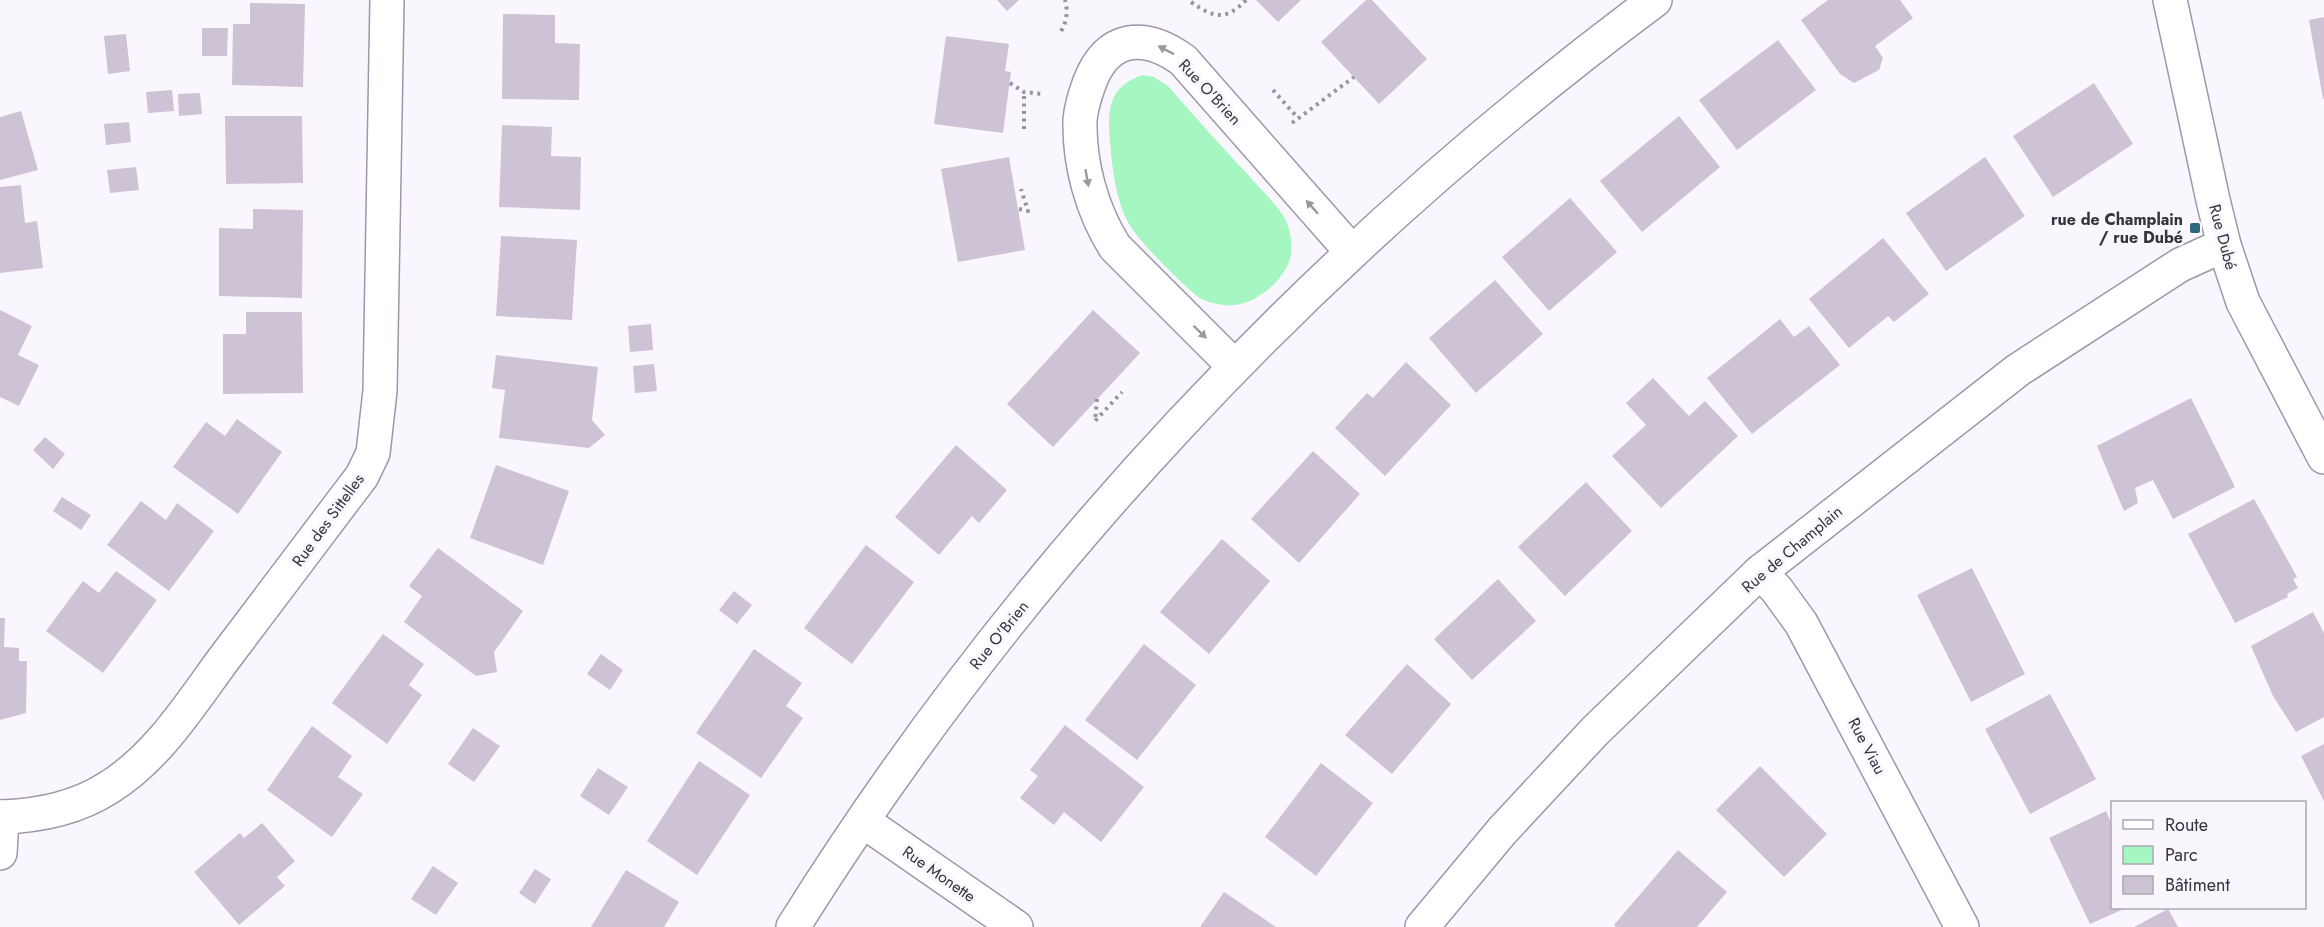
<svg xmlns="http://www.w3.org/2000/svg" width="2324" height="927" font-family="Jost,sans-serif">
  <rect width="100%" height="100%" fill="#faf6fe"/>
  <path fill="#a5f6c1" d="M1142 75 1154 77 1168 86C1195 117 1222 147 1250 177 1261 190 1277 204 1285 219 1291 230 1293 247 1290 259 1282 284 1250 309 1224 305 1215 304 1205 302 1198 297 1181 283 1140 243 1129 224 1116 201 1112 167 1110 141 1107 109 1109 87 1142 75Z"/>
  <g fill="#cdc3d5">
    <polygon points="997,0 1019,0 1007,11"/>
    <polygon points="1256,0 1301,0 1278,22"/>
    <polygon points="1366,0 1372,0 1427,59 1379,104 1321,42"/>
    <polygon points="1828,0 1900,0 1913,18 1875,46 1883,58 1879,70 1854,83 1840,74 1801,20"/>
    <polygon points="250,3 305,4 303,87 232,85 233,24 250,24"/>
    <polygon points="503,14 555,15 555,43 580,44 579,100 502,99"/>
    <polygon points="2324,17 2324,99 2323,99 2309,20"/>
    <polygon points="202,28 228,28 227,56 202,56"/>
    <polygon points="126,34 130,71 108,74 104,36"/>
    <polygon points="946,36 1009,44 1005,71 1011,72 1003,133 934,124"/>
    <polygon points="1778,40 1816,90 1737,150 1699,100"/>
    <polygon points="2094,83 2133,144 2053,197 2013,136"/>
    <polygon points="172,90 174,111 148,113 146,92"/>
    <polygon points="200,93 202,114 179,116 178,94"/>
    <polygon points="21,111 38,170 0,180 0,117"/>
    <polygon points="225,116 302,116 303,183 226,184"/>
    <polygon points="1679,116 1720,167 1642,232 1600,181"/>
    <polygon points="129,122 131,142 106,145 104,124"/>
    <polygon points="502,125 552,127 551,156 581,157 580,210 499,207"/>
    <polygon points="1009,157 1025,250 958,262 941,169"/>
    <polygon points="1985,157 2025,216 1946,271 1906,213"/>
    <polygon points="136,167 139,190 110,193 107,170"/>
    <polygon points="21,185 25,223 37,221 43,268 0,273 0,187"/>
    <polygon points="1570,198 1617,252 1549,311 1502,257"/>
    <polygon points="253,209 303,210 302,298 219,296 219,228 253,229"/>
    <polygon points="501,236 577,240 572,320 496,316"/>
    <polygon points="1883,238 1929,294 1894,322 1888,316 1849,348 1809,299"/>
    <polygon points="1495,280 1543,334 1476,393 1429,338"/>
    <polygon points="0,310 32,326 18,355 39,365 19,406 0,397"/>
    <polygon points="1093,310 1140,353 1053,447 1007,404"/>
    <polygon points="246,312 302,312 303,393 223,394 223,334 246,334"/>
    <polygon points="1780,319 1794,337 1809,326 1840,365 1752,434 1707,378"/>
    <polygon points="651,324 653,350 630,352 628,326"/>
    <polygon points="496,355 598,367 592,420 605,435 589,448 499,438 505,390 492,388"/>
    <polygon points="1406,362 1451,405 1385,476 1335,428 1367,393 1373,398"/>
    <polygon points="654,364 657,391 635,393 633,366"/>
    <polygon points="1653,378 1689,416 1705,401 1738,436 1661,508 1612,456 1646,425 1626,403"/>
    <polygon points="2191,398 2235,487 2173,519 2153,480 2135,488 2138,503 2124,511 2097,446"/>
    <polygon points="237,419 282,452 238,514 173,467 206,422 225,436"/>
    <polygon points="45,437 65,454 53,469 33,450"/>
    <polygon points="956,445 1007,490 979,523 972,516 939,555 895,517"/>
    <polygon points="1313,451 1360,494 1299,563 1251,519"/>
    <polygon points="496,465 569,491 543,565 470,538"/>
    <polygon points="1586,482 1632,531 1565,596 1518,547"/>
    <polygon points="62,497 91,515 81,530 53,511"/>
    <polygon points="2254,499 2297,577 2293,579 2298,588 2287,594 2288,597 2235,623 2188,534"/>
    <polygon points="141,501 166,520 177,503 214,531 169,591 107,545"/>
    <polygon points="1222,539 1270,581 1209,654 1160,612"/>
    <polygon points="866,545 914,582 852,664 804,628"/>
    <polygon points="438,548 523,611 494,652 497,672 476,676 404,622 422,596 409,586"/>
    <polygon points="1972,568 2025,674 1971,702 1917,595"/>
    <polygon points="116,571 157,600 103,673 46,631 83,581 99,593"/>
    <polygon points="1498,579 1536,621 1472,680 1434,639"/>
    <polygon points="734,591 752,605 737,624 719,610"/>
    <polygon points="2313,612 2324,633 2324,717 2296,732 2273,696 2251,646"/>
    <polygon points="0,618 5,618 4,647 19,648 19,661 27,661 26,713 0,720"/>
    <polygon points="383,634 424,664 409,685 422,695 387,744 332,703"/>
    <polygon points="1144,644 1196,685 1137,760 1085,720"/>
    <polygon points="754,649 802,683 786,706 803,718 761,778 696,733"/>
    <polygon points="601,654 623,670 610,690 587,674"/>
    <polygon points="1407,664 1451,704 1392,774 1345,735"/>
    <polygon points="2050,694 2096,779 2030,814 1985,729"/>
    <polygon points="1065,725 1144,787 1101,842 1064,812 1054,825 1020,798 1038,776 1030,770"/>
    <polygon points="312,726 352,756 338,777 363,794 332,837 267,790"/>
    <polygon points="473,728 500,746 474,782 448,764"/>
    <polygon points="2324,744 2324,801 2301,756"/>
    <polygon points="699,761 750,795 697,875 647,841"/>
    <polygon points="1321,763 1373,803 1316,876 1265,837"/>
    <polygon points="1760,766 1827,834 1784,877 1716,810"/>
    <polygon points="598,768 628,787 609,815 580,796"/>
    <polygon points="2106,811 2112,825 2112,908 2126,908 2090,924 2049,838"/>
    <polygon points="262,823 295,861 277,877 285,886 239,925 194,872 240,833 244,838"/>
    <polygon points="1678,850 1727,892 1697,927 1616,927 1614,925"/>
    <polygon points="433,866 458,883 436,915 411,899"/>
    <polygon points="535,869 551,879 535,904 519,893"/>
    <polygon points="626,870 679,902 664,927 591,927"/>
    <polygon points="1224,892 1276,927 1200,927"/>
    <polygon points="2168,909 2178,927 2134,927"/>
  </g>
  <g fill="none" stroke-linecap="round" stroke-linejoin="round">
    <g stroke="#a096a7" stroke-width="36">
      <g id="minor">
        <polyline points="2170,0 2213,200 2224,245 2243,302 2324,457"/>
        <path d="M1234 366 1115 247C1092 211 1079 164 1080 120 1081 109 1085 95 1089 84 1107 35 1144 32 1183 60L1351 251"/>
        <polyline points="1760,572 1777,590 1801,623 1962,927"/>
        <path d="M0 817C39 816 75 809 108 788 157 758 190 705 223 660 264 606 305 551 346 497L362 476 373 453 380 391 387 0"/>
        <polyline points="863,821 1016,927"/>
        <polyline points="0,853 2,817"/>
        <path d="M793 927C1018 567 1315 253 1655 0"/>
        <polyline points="1422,927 1502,831 1595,731 1760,572 2018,370 2180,265 2224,245"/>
      </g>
    </g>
    <g stroke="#98949c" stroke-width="4" stroke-dasharray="3 4.5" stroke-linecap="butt">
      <path d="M1191 2C1214 18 1226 21 1246 0"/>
      <path d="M1061 31C1067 22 1068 10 1065 0"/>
      <polyline points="1010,83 1024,92 1043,94"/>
      <polyline points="1273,90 1297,117"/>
      <polyline points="1292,123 1354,77"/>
      <polyline points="1024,129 1024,92"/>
      <polyline points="1019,209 1028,211 1021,189"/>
      <polyline points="1097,399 1095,421 1122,392"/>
    </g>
    <use href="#minor" stroke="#fff" stroke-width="33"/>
  </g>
  <defs><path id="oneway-solid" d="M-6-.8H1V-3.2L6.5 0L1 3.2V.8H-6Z" transform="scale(1.5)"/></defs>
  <g fill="#9b999c">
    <use href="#oneway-solid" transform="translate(1166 50) rotate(-153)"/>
    <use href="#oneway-solid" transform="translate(1087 178) rotate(80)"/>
    <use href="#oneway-solid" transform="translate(1312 207) rotate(-131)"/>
    <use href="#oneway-solid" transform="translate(1200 332) rotate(44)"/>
  </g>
  <rect fill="#2e6781" stroke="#faf6fe" stroke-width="2" x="2189" y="222" width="12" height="12" rx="3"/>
  <g text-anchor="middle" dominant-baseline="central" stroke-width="6" stroke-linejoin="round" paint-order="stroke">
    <g font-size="16" fill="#37333a" stroke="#faf6fe">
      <text transform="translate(1210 92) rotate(47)">Rue O'Brien</text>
      <text transform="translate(2223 237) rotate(75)">Rue Dubé</text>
      <text transform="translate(328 520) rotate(-54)">Rue des Sittelles</text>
      <text transform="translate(1792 549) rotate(-40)">Rue de Champlain</text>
      <text transform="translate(999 635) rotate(-51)">Rue O'Brien</text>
      <text transform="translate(1867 746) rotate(62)">Rue Viau</text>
      <text transform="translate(939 874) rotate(35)">Rue Monette</text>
    </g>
    <g font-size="16" font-weight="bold" fill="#37333a" stroke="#faf6fe" text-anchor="end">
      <text x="2183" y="219">rue de Champlain<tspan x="2183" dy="18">/ rue Dubé</tspan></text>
    </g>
  </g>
  <rect x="2111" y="801" width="195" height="108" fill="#faf6fe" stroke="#aca8b0" stroke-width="1.5"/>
  <rect x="2123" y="820" width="30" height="9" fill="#ffffff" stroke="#aca8b0" stroke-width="1.5"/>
  <text x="2165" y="831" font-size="18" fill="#37333a">Route</text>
  <rect x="2123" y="846" width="30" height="18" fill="#a5f6c1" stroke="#aca8b0" stroke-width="1.5"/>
  <text x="2165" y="861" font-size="18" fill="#37333a">Parc</text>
  <rect x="2123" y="876" width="30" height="18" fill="#cdc3d5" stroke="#aca8b0" stroke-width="1.5"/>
  <text x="2165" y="891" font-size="18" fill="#37333a">Bâtiment</text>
</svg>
